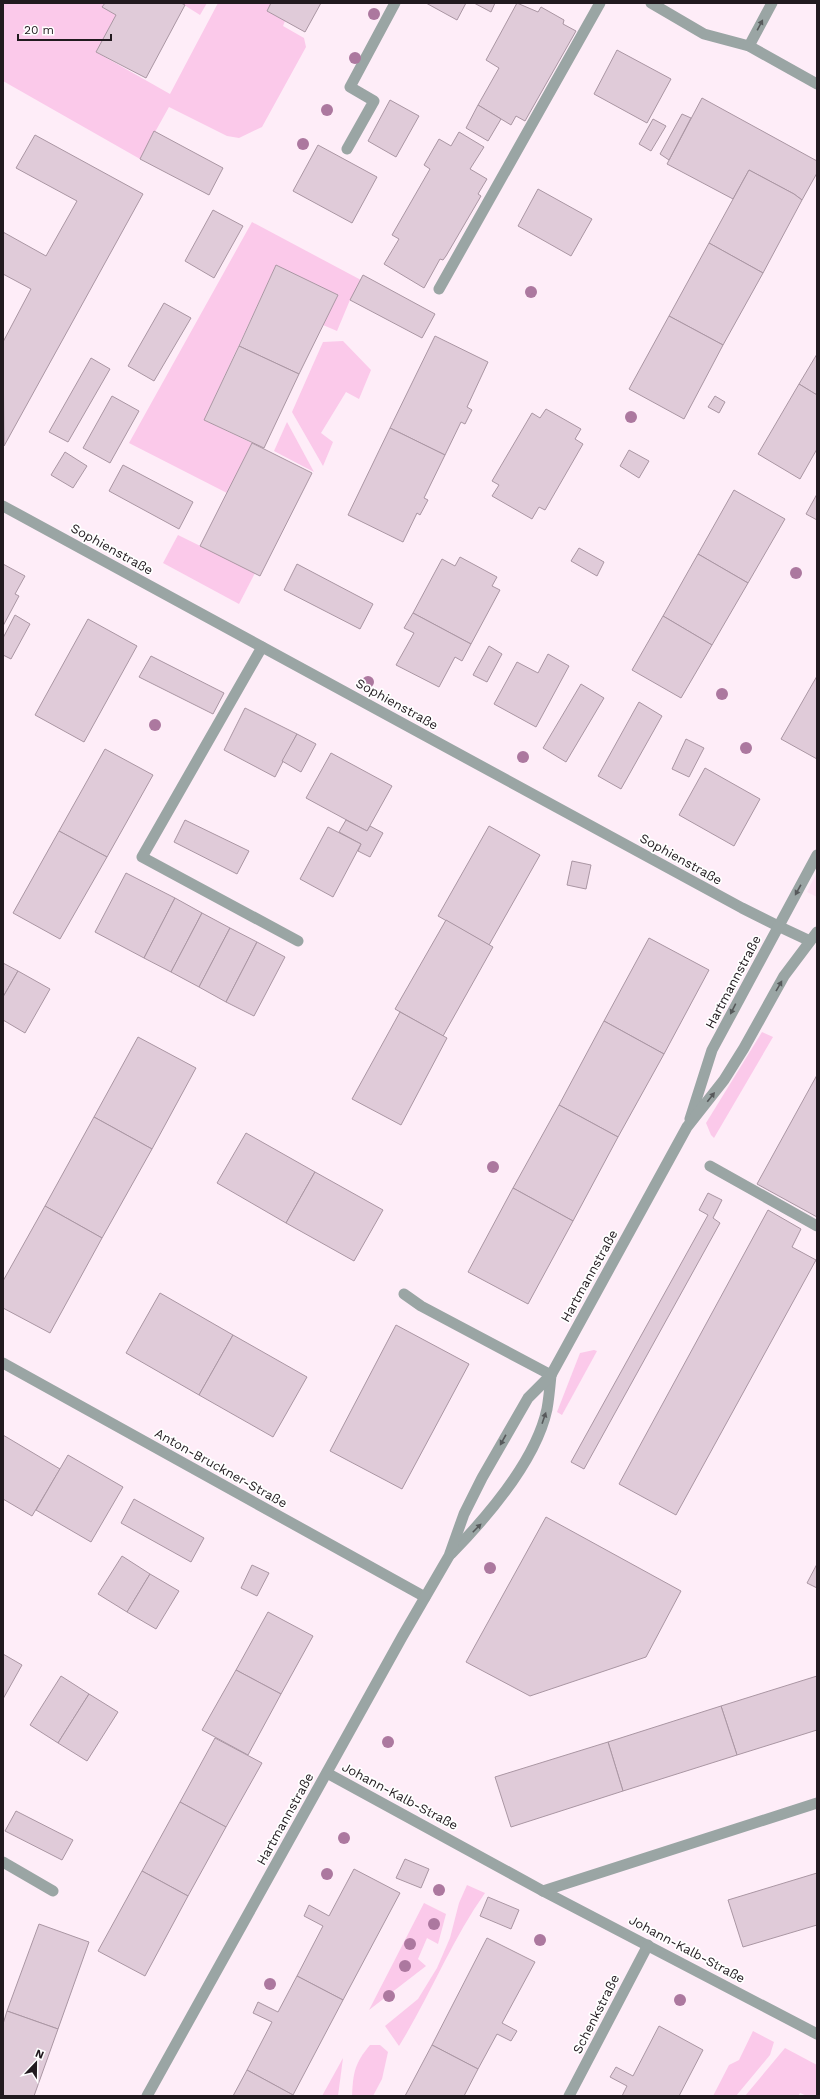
<svg xmlns="http://www.w3.org/2000/svg" width="820" height="2099" font-family="'Work Sans',sans-serif">
  <rect width="100%" height="100%" fill="#feedf8"/>
  <polygon fill="#fde1f3" points="817,872 817,897 807,892"/>
  <g fill="#fbc9ea">
    <polygon points="3,3 104,3 102,7 116,15 96,52 170,94 218,3 271,3 267,11 285,21 283,26 304,38 306,47 262,127 239,138 227,136 169,107 140,159 3,81"/>
    <polygon points="181,3 207,3 200,15"/>
    <polygon points="252,222 361,280 350,300 337,331 323,325 338,295 276,265 204,420 252,443 227,493 129,443"/>
    <polygon points="343,341 371,370 359,399 346,392 321,433 333,442 323,466 292,412 323,342"/>
    <polygon points="287,422 314,472 274,451"/>
    <polygon points="178,535 255,573 239,604 163,563"/>
    <polygon points="762,1032 773,1037 714,1138 711,1135 706,1123"/>
    <polygon points="594,1350 597,1351 562,1415 557,1412 580,1353"/>
    <path d="M467 1885 485 1893C451 1941 430 1996 399 2046L385 2026 418 1999 437 1968 450 1938 459 1903Z"/>
    <polygon points="424,1903 446,1914 438,1944 427,1938 418,1959 426,1966 369,2010"/>
    <polygon points="753,2031 774,2042 770,2055 736,2096 713,2096 729,2065 739,2060"/>
    <path d="M370 2045H380L388 2052 382 2079 373 2096H352C353 2072 355 2063 370 2045Z"/>
    <polygon points="785,2048 817,2065 817,2096 807,2096 800,2093 798,2096 745,2096"/>
    <polygon points="343,2058 338,2096 322,2096"/>
  </g>
  <g fill="#e0cbd9" stroke="#aa96a3">
    <polygon points="105,3 181,3 185,5 146,78 96,52 116,15 102,7"/>
    <polygon points="271,3 321,3 305,32 267,11"/>
    <polygon points="426,3 466,3 457,20"/>
    <polygon points="474,3 495,3 491,12"/>
    <polygon points="517,3 538,12 541,7 564,20 563,24 576,31 525,121 516,116 511,125 478,105 499,68 486,60"/>
    <polygon points="617,50 671,79 647,123 594,94"/>
    <polygon points="702,98 817,161 817,173 802,200 794,194 749,170 733,199 667,164"/>
    <polygon points="390,100 419,116 396,157 368,141"/>
    <polygon points="478,105 501,119 488,141 466,128"/>
    <polygon points="682,114 691,118 669,160 660,154"/>
    <polygon points="653,119 666,126 651,151 639,144"/>
    <polygon points="154,131 223,168 209,195 140,159"/>
    <polygon points="459,132 484,147 470,169 487,179 478,194 481,196 446,256 443,260 440,259 424,288 384,264 399,239 392,235 430,169 424,165 439,139 451,146"/>
    <polygon points="35,135 143,194 4,446 3,342 31,289 3,274 3,232 46,256 77,201 16,168"/>
    <polygon points="318,145 377,177 352,223 293,191"/>
    <polygon points="749,170 794,194 802,200 763,273 709,243"/>
    <polygon points="538,189 592,219 571,256 518,226"/>
    <polygon points="213,210 243,226 214,278 185,261"/>
    <polygon points="709,243 763,273 723,345 669,316"/>
    <polygon points="276,265 338,295 299,374 239,346"/>
    <polygon points="363,275 435,314 422,338 350,300"/>
    <polygon points="164,303 191,318 154,381 128,366"/>
    <polygon points="669,316 723,345 684,419 629,389"/>
    <polygon points="435,336 488,362 467,407 472,410 465,424 461,422 445,455 390,428"/>
    <polygon points="239,346 299,374 264,448 204,420"/>
    <polygon points="817,354 817,395 799,384"/>
    <polygon points="91,358 110,369 68,442 49,432"/>
    <polygon points="799,384 817,395 817,449 800,479 758,454"/>
    <polygon points="112,396 139,411 110,463 83,448"/>
    <polygon points="715,396 725,402 719,413 708,407"/>
    <polygon points="546,409 581,429 575,439 583,444 545,510 539,507 532,519 492,496 499,485 492,481 532,413 540,418"/>
    <polygon points="390,428 445,455 424,498 428,500 420,515 417,513 403,542 348,515"/>
    <polygon points="252,443 312,473 260,576 200,546"/>
    <polygon points="629,450 649,461 639,478 620,466"/>
    <polygon points="65,452 87,466 73,488 51,475"/>
    <polygon points="123,465 193,502 179,529 109,491"/>
    <polygon points="734,490 785,519 748,583 698,554"/>
    <polygon points="817,494 817,520 806,514"/>
    <polygon points="579,548 604,562 597,576 571,561"/>
    <polygon points="698,554 748,583 712,645 663,616"/>
    <polygon points="460,557 497,577 492,586 500,590 471,644 413,613 442,559 455,566"/>
    <polygon points="3,564 25,576 15,594 19,596 3,626"/>
    <polygon points="297,564 373,604 360,629 284,590"/>
    <polygon points="413,613 471,644 462,661 455,657 439,687 396,665 414,633 404,628"/>
    <polygon points="15,615 30,624 11,659 3,655 3,638"/>
    <polygon points="663,616 712,645 681,698 632,670"/>
    <polygon points="88,619 137,646 84,742 35,715"/>
    <polygon points="489,646 502,654 487,682 473,675"/>
    <polygon points="548,654 569,666 536,727 494,704 517,662 538,673"/>
    <polygon points="151,656 224,693 213,714 139,677"/>
    <polygon points="817,676 817,759 781,739"/>
    <polygon points="581,684 604,698 566,762 543,748"/>
    <polygon points="639,702 662,716 621,789 598,776"/>
    <polygon points="245,708 297,734 275,777 224,750"/>
    <polygon points="297,734 316,744 301,772 282,761"/>
    <polygon points="686,739 704,748 689,777 672,769"/>
    <polygon points="105,749 153,775 107,857 59,831"/>
    <polygon points="331,753 392,786 367,831 306,798"/>
    <polygon points="705,768 760,799 734,846 679,815"/>
    <polygon points="185,820 249,851 237,874 174,842"/>
    <polygon points="346,820 367,831 370,826 383,833 370,857 358,851 361,844 339,832"/>
    <polygon points="489,826 540,855 489,945 438,916"/>
    <polygon points="328,827 361,844 333,897 300,879"/>
    <polygon points="59,831 107,857 60,939 13,913"/>
    <polygon points="572,861 591,865 586,889 567,885"/>
    <polygon points="126,873 175,898 144,958 95,932"/>
    <polygon points="175,898 202,913 171,972 144,958"/>
    <polygon points="202,913 230,928 199,987 171,972"/>
    <polygon points="446,920 493,947 443,1036 395,1009"/>
    <polygon points="230,928 257,942 226,1002 199,987"/>
    <polygon points="649,938 709,970 664,1054 604,1021"/>
    <polygon points="257,942 285,957 254,1016 226,1002"/>
    <polygon points="3,963 18,971 3,997"/>
    <polygon points="18,971 50,989 25,1033 3,1020 3,997"/>
    <polygon points="400,1012 447,1038 401,1125 352,1099"/>
    <polygon points="604,1021 664,1054 618,1137 559,1105"/>
    <polygon points="138,1037 196,1068 152,1149 94,1117"/>
    <polygon points="817,1075 817,1217 757,1184"/>
    <polygon points="559,1105 618,1137 573,1221 513,1188"/>
    <polygon points="94,1117 152,1149 102,1238 45,1206"/>
    <polygon points="246,1133 315,1172 286,1223 217,1183"/>
    <polygon points="315,1172 383,1210 354,1261 286,1223"/>
    <polygon points="513,1188 573,1221 528,1304 468,1272"/>
    <polygon points="708,1193 722,1200 713,1218 720,1223 584,1469 571,1462 708,1215 699,1210"/>
    <polygon points="45,1206 102,1238 50,1333 3,1308 3,1281"/>
    <polygon points="768,1210 801,1229 792,1247 816,1260 676,1515 619,1484"/>
    <polygon points="160,1293 233,1335 199,1395 126,1353"/>
    <polygon points="396,1325 469,1364 402,1489 330,1451"/>
    <polygon points="233,1335 307,1377 273,1437 199,1395"/>
    <polygon points="3,1435 60,1469 32,1516 3,1499"/>
    <polygon points="68,1455 123,1487 91,1542 36,1510"/>
    <polygon points="134,1499 204,1538 191,1562 121,1523"/>
    <polygon points="546,1517 681,1591 646,1657 530,1696 466,1662"/>
    <polygon points="122,1556 150,1574 127,1612 98,1594"/>
    <polygon points="817,1564 817,1588 807,1583"/>
    <polygon points="252,1565 269,1573 257,1596 241,1588"/>
    <polygon points="150,1574 179,1591 156,1629 127,1612"/>
    <polygon points="268,1612 313,1636 281,1694 236,1670"/>
    <polygon points="3,1654 22,1665 3,1699"/>
    <polygon points="236,1670 281,1694 248,1755 202,1730"/>
    <polygon points="61,1676 89,1694 58,1743 30,1725"/>
    <polygon points="817,1676 817,1730 737,1755 721,1706"/>
    <polygon points="89,1694 118,1712 87,1761 58,1743"/>
    <polygon points="721,1706 737,1755 623,1791 608,1742"/>
    <polygon points="215,1738 262,1763 226,1827 180,1802"/>
    <polygon points="608,1742 623,1791 511,1827 495,1777"/>
    <polygon points="180,1802 226,1827 188,1896 142,1871"/>
    <polygon points="16,1811 73,1840 62,1860 5,1831"/>
    <polygon points="405,1859 429,1869 421,1888 396,1878"/>
    <polygon points="354,1869 400,1893 343,2000 297,1976 323,1926 304,1916 309,1905 329,1916"/>
    <polygon points="142,1871 188,1896 145,1976 98,1951"/>
    <polygon points="817,1873 817,1925 743,1947 728,1900"/>
    <polygon points="488,1897 519,1910 511,1929 480,1916"/>
    <polygon points="39,1924 89,1942 58,2029 7,2011"/>
    <polygon points="487,1938 535,1962 502,2023 517,2031 511,2041 497,2034 478,2069 432,2045"/>
    <polygon points="297,1976 343,2000 293,2095 247,2070 272,2022 253,2013 258,2002 278,2012"/>
    <polygon points="7,2011 58,2029 34,2096 3,2096 3,2024"/>
    <polygon points="659,2026 703,2050 679,2096 622,2096 627,2086 610,2077 616,2067 633,2076"/>
    <polygon points="432,2045 478,2069 464,2096 405,2096"/>
    <polygon points="247,2070 293,2095 292,2096 233,2096"/>
  </g>
  <g fill="none" stroke-linecap="round" stroke-linejoin="round">
    <g stroke="#9aa5a4" stroke-width="11">
      <polyline points="749,46 772,3"/>
      <polyline points="347,149 374,101 350,87 395,3"/>
      <polyline points="439,289 600,3"/>
      <polyline points="262,647 142,857 298,941"/>
      <polyline points="404,1294 421,1306 551,1375"/>
      <polyline points="3,1862 53,1891"/>
    </g>
    <polyline stroke="#9aa5a4" stroke-width="11" points="710,1166 817,1226"/>
    <g stroke="#9aa5a4" stroke-width="11">
      <polyline points="651,3 704,34 749,46 817,84"/>
      <polyline points="3,506 742,908 778,926"/>
      <polyline points="3,1363 425,1597"/>
      <polyline points="327,1773 543,1891 817,2034"/>
      <polyline points="543,1891 817,1803"/>
      <polyline points="569,2096 648,1945"/>
    </g>
    <g stroke="#9aa5a4" stroke-width="11">
      <polyline points="778,926 810,941"/>
      <polyline points="690,1119 712,1050 817,855"/>
      <path d="M451 1554C487 1517 536 1461 547 1409 549 1398 550 1386 551 1375"/>
      <polyline points="147,2096 402,1637 449,1556 464,1514 482,1478 528,1398 551,1375 687,1127 724,1080 744,1048 784,976 817,932"/>
    </g>
  </g>
  <g fill="#ac789f">
    <circle cx="374" cy="14" r="6"/>
    <circle cx="355" cy="58" r="6"/>
    <circle cx="327" cy="110" r="6"/>
    <circle cx="303" cy="144" r="6"/>
    <circle cx="531" cy="292" r="6"/>
    <circle cx="631" cy="417" r="6"/>
    <circle cx="796" cy="573" r="6"/>
    <circle cx="368" cy="682" r="6"/>
    <circle cx="722" cy="694" r="6"/>
    <circle cx="155" cy="725" r="6"/>
    <circle cx="746" cy="748" r="6"/>
    <circle cx="523" cy="757" r="6"/>
    <circle cx="493" cy="1167" r="6"/>
    <circle cx="490" cy="1568" r="6"/>
    <circle cx="388" cy="1742" r="6"/>
    <circle cx="344" cy="1838" r="6"/>
    <circle cx="327" cy="1874" r="6"/>
    <circle cx="439" cy="1890" r="6"/>
    <circle cx="434" cy="1924" r="6"/>
    <circle cx="540" cy="1940" r="6"/>
    <circle cx="410" cy="1944" r="6"/>
    <circle cx="405" cy="1966" r="6"/>
    <circle cx="270" cy="1984" r="6"/>
    <circle cx="389" cy="1996" r="6"/>
    <circle cx="680" cy="2000" r="6"/>
  </g>
  <defs><path id="oneway-solid" d="M-6-.8H1V-3.2L6.5 0L1 3.2V.8H-6Z"/></defs>
  <g fill="#57595b">
    <use href="#oneway-solid" transform="translate(760 25) rotate(-62)"/>
    <use href="#oneway-solid" transform="translate(798 890) rotate(119)"/>
    <use href="#oneway-solid" transform="translate(779 986) rotate(-60)"/>
    <use href="#oneway-solid" transform="translate(733 1009) rotate(117)"/>
    <use href="#oneway-solid" transform="translate(711 1097) rotate(-52)"/>
    <use href="#oneway-solid" transform="translate(544 1418) rotate(-71)"/>
    <use href="#oneway-solid" transform="translate(503 1440) rotate(119)"/>
    <use href="#oneway-solid" transform="translate(477 1528) rotate(-45)"/>
  </g>
  <g text-anchor="middle" dominant-baseline="central" stroke-width="3.5" stroke-linejoin="round" paint-order="stroke">
    <g font-size="13" fill="#211a1f" stroke="#fff">
      <text transform="translate(112 549) rotate(29)">Sophienstraße</text>
      <text transform="translate(397 704) rotate(29)">Sophienstraße</text>
      <text transform="translate(681 859) rotate(29)">Sophienstraße</text>
      <text transform="translate(733 982) rotate(-62)">Hartmannstraße</text>
      <text transform="translate(589 1276) rotate(-61)">Hartmannstraße</text>
      <text transform="translate(221 1468) rotate(29)">Anton-Bruckner-Straße</text>
      <text transform="translate(400 1796) rotate(28)">Johann-Kalb-Straße</text>
      <text transform="translate(285 1819) rotate(-61)">Hartmannstraße</text>
      <text transform="translate(687 1949) rotate(28)">Johann-Kalb-Straße</text>
      <text transform="translate(596 2014) rotate(-63)">Schenkstraße</text>
    </g>
  </g>
  <rect width="820" height="2099" fill="none" stroke="#211a1f" stroke-width="8"/>
  <g transform="translate(36 2063) rotate(22)" stroke="#ffffff" stroke-width="3" paint-order="stroke">
  <path d="M0-3L7 15L0 10L-7 15Z" fill="#211a1f"/>
  <text y="-6" font-size="11" font-weight="bold" text-anchor="middle" fill="#211a1f">N</text>
  </g>
  <path d="M18 34v6h93v-6" fill="none" stroke="#211a1f" stroke-width="2"/>
  <text x="24" y="34" font-size="12" fill="#211a1f" stroke="#ffffff" stroke-width="3" paint-order="stroke">20 m</text>
</svg>
